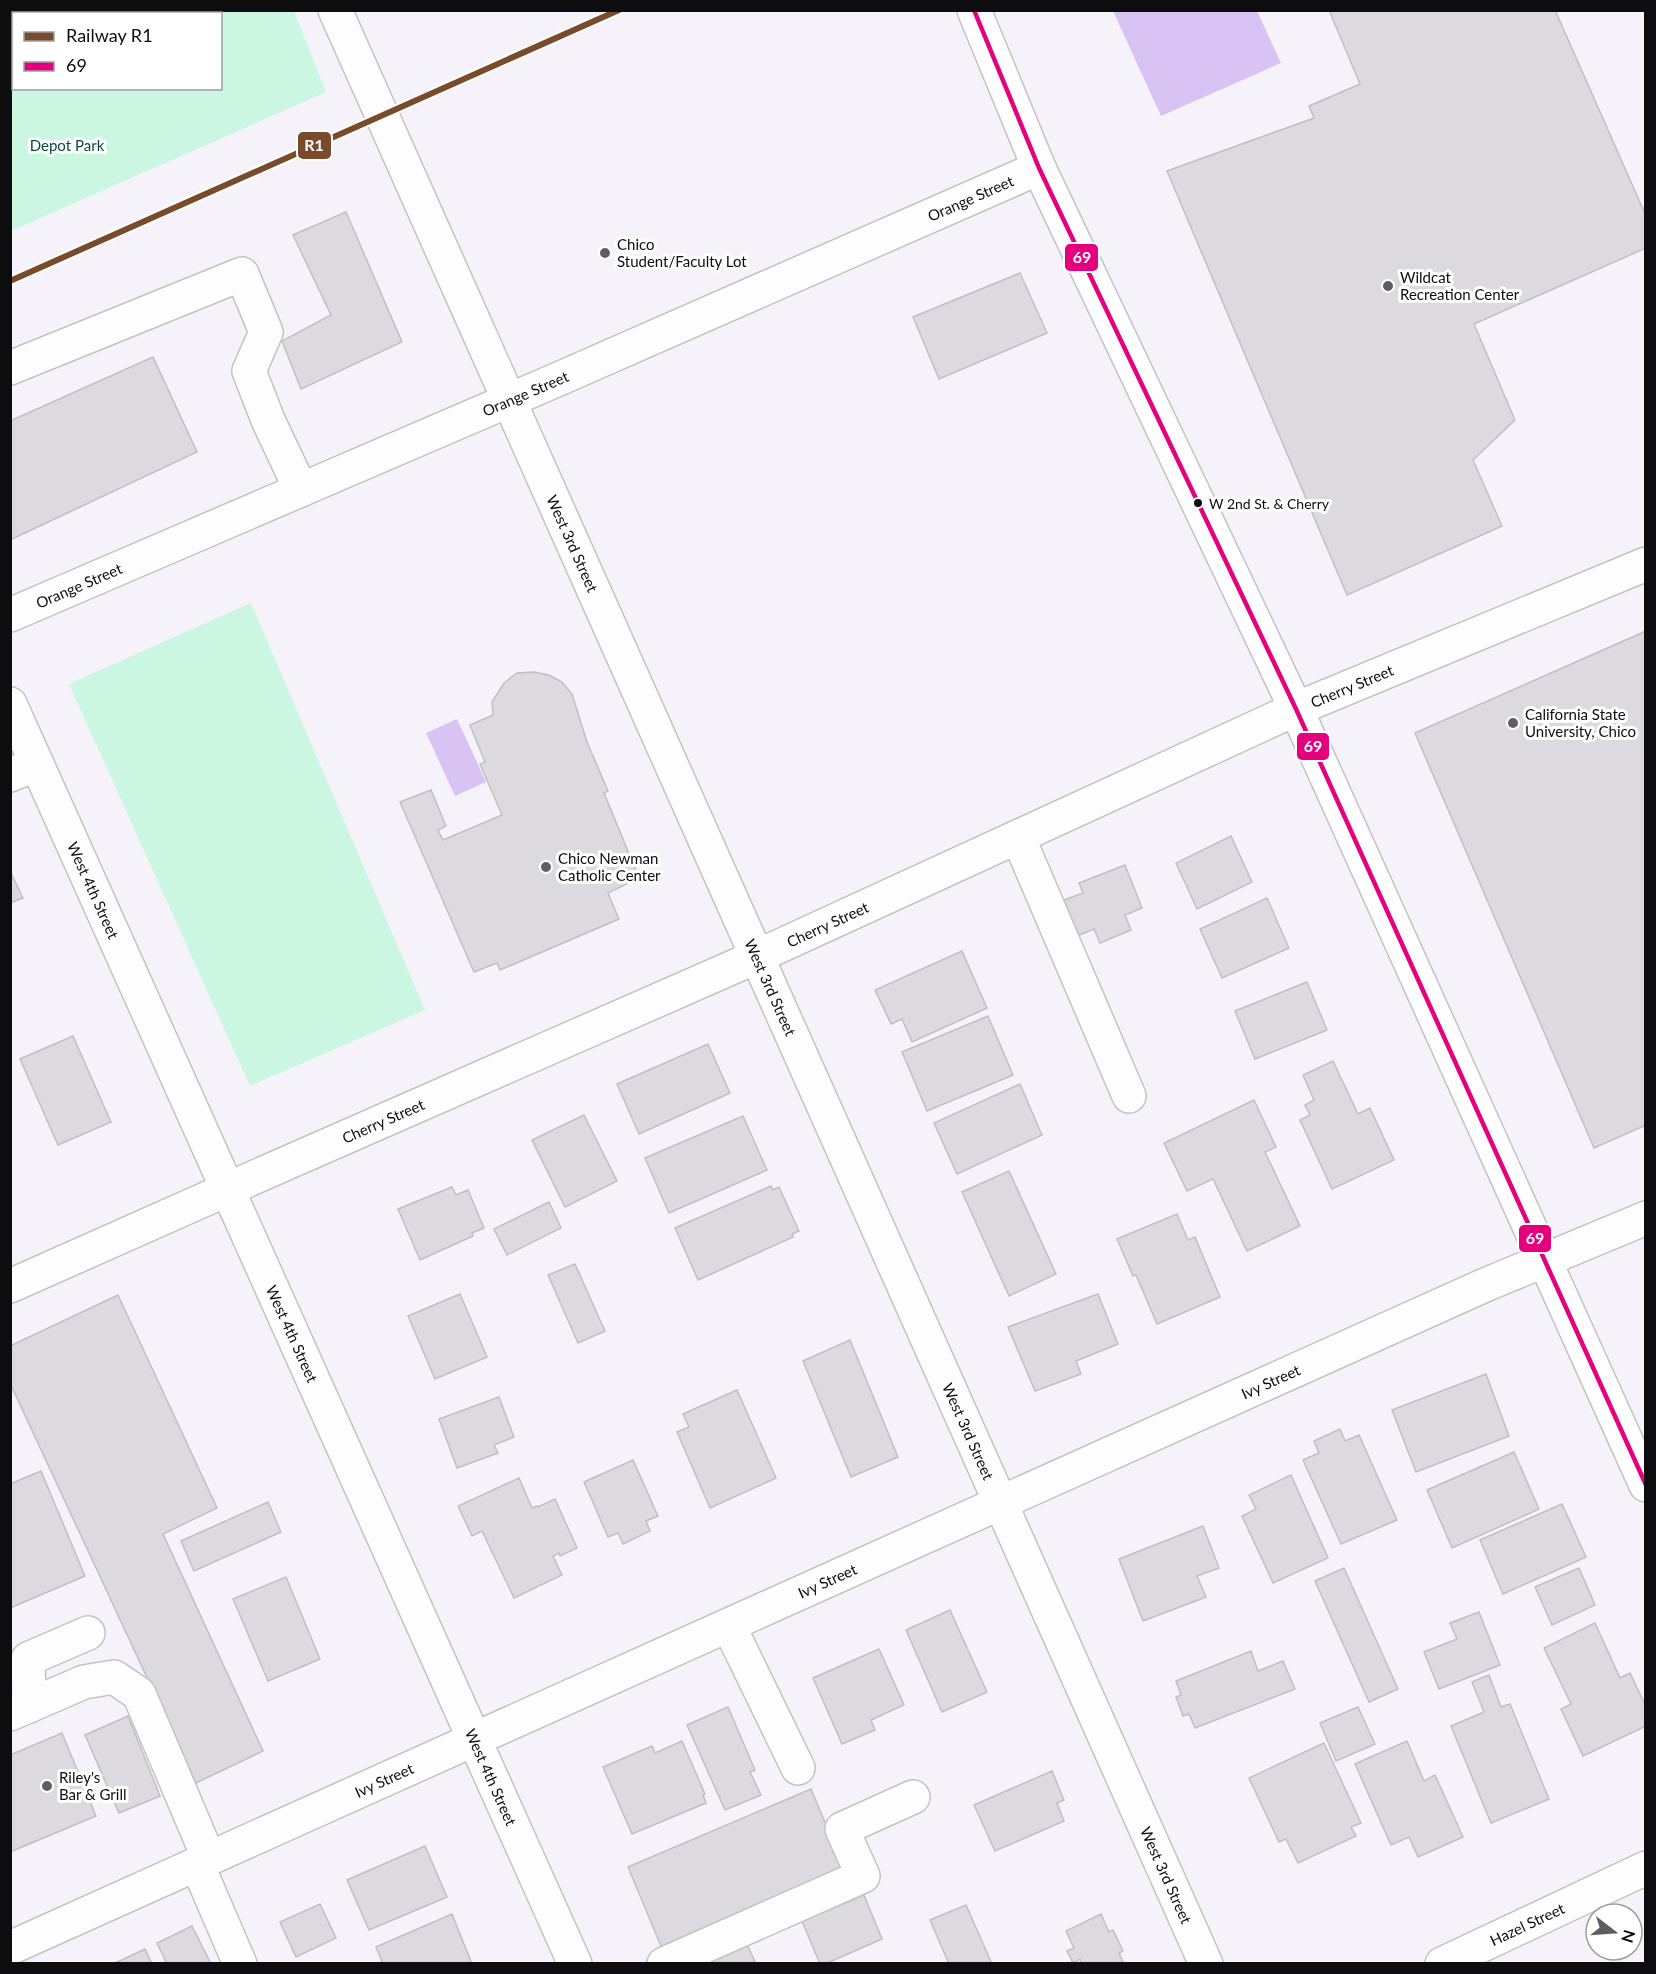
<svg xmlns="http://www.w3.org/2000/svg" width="1656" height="1974" font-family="Lato,sans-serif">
  <rect width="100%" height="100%" fill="#f5f3f9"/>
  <g fill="#cbf6e2" fill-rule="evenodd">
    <path d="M11 10 294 11 326 92 11 231ZM14 14H220V88H14Z"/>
    <polygon points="251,603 425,1010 250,1086 69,684"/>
  </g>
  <g fill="#d8c3f4">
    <polygon points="1113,11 1257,11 1281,63 1161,116"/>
    <polygon points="457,719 486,782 455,796 426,733"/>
  </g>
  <g fill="#dcdadf" stroke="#c0bfc3" stroke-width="1.5">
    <polygon points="1329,10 1555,10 1646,216 1646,248 1474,324 1515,420 1473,460 1502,526 1347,595 1167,171 1314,118 1309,106 1360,84"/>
    <polygon points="346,212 402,342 301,389 282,341 331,315 293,235"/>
    <polygon points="1020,273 1047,333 939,379 913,317"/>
    <polygon points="153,357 197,452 10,540 10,421"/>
    <polygon points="1646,631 1646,1125 1594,1148 1415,733"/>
    <polygon points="534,672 549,675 562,682 572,694 587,742 608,791 604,793 639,878 608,893 619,919 500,970 497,963 474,972 400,802 431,790 446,826 438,830 443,840 502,815 480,764 485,762 470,725 493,715 492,702 504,683 517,673"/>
    <polygon points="1231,836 1252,882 1197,909 1176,863"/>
    <polygon points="1125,865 1142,908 1125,915 1131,930 1100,943 1094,929 1075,937 1061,901 1083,893 1079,883"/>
    <polygon points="10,871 23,898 10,903"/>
    <polygon points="1267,898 1289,948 1222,978 1200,929"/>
    <polygon points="962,951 987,1008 912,1042 902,1019 891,1024 875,990"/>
    <polygon points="1307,982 1327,1030 1255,1059 1235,1011"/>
    <polygon points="988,1016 1013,1075 927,1111 902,1052"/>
    <polygon points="73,1036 111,1122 58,1145 20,1059"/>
    <polygon points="708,1044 730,1093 639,1134 617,1084"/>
    <polygon points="1333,1061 1358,1114 1370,1108 1394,1160 1332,1189 1300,1120 1310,1115 1305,1105 1314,1100 1303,1075"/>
    <polygon points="1020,1084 1042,1135 957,1174 934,1123"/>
    <polygon points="1254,1100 1276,1147 1265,1152 1300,1226 1247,1251 1213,1179 1187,1191 1164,1143"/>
    <polygon points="584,1115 617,1181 565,1207 532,1140"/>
    <polygon points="743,1116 767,1170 669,1213 645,1158"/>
    <polygon points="1009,1171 1056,1274 1009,1296 962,1192"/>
    <polygon points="771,1186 773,1190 779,1187 799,1231 792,1234 793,1237 698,1280 675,1228"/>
    <polygon points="452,1187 456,1195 468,1190 484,1228 472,1233 473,1236 420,1260 398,1209"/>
    <polygon points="549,1202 561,1228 507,1255 494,1229"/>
    <polygon points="1177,1214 1188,1240 1195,1237 1220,1297 1157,1324 1136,1275 1133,1276 1117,1239"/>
    <polygon points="575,1264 605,1331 578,1343 548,1275"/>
    <polygon points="460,1294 487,1357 435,1379 408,1316"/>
    <polygon points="1098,1294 1118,1344 1076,1361 1081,1374 1035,1391 1008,1327"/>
    <polygon points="118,1295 217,1508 163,1534 263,1751 196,1783 10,1383 10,1346"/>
    <polygon points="850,1340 898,1457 851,1477 803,1361"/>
    <polygon points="1486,1374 1509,1436 1416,1472 1392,1410"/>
    <polygon points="737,1390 776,1478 710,1508 677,1432 689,1427 683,1414"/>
    <polygon points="499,1397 514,1437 494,1445 498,1453 457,1468 439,1419"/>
    <polygon points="1340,1429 1345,1441 1359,1435 1397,1520 1341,1544 1303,1460 1319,1453 1314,1441"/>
    <polygon points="1514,1452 1539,1509 1452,1548 1427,1490"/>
    <polygon points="633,1460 658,1516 646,1521 650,1531 623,1544 618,1533 608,1537 584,1482"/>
    <polygon points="41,1471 85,1576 10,1608 10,1484"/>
    <polygon points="1291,1475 1328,1558 1273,1583 1242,1516 1256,1509 1249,1495"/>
    <polygon points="519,1478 532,1508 537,1506 538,1507 555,1499 577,1548 560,1556 559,1553 553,1556 562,1575 514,1598 482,1531 472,1536 458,1506"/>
    <polygon points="268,1502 281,1532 194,1571 181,1541"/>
    <polygon points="1562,1504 1586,1557 1503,1594 1480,1540"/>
    <polygon points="1203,1526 1219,1568 1197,1576 1206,1597 1143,1621 1119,1559"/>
    <polygon points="1344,1568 1398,1689 1369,1702 1315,1581"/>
    <polygon points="1579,1568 1595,1605 1552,1625 1535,1587"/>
    <polygon points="286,1577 320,1659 268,1681 233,1599"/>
    <polygon points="950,1610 987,1692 942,1712 906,1630"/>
    <polygon points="1479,1612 1500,1665 1439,1689 1424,1652 1457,1639 1450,1623"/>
    <polygon points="1595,1623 1620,1678 1630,1673 1646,1707 1646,1726 1583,1756 1561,1709 1571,1704 1544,1648"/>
    <polygon points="879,1649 904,1705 871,1720 875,1730 842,1744 813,1678"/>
    <polygon points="1251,1651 1258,1671 1283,1661 1295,1689 1195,1728 1189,1714 1183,1716 1176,1697 1181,1695 1176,1681"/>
    <polygon points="1489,1675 1501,1707 1510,1704 1549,1799 1491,1823 1451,1726 1484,1712 1472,1682"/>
    <polygon points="728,1707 755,1770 750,1772 761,1795 725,1810 687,1725"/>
    <polygon points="1358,1707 1375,1744 1336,1761 1320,1723"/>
    <polygon points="128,1716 160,1796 119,1813 85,1735"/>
    <polygon points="62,1733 96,1816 10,1852 10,1755"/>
    <polygon points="682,1741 705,1794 703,1795 706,1803 632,1834 603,1767 652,1746 655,1753"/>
    <polygon points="1407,1741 1424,1781 1435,1775 1463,1837 1418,1857 1409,1837 1391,1845 1355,1764"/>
    <polygon points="1324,1743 1361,1823 1351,1827 1356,1836 1298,1863 1286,1839 1279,1842 1249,1778"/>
    <polygon points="1052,1771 1064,1800 1057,1803 1064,1821 995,1851 974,1805"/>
    <polygon points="811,1789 846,1872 663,1951 628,1867"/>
    <polygon points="425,1846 447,1897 369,1930 347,1880"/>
    <polygon points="864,1895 882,1939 825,1964 820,1964 802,1921"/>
    <polygon points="320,1904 336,1938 296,1957 280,1922"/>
    <polygon points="966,1905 992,1964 949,1964 930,1920"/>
    <polygon points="452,1914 472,1964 383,1964 376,1947"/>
    <polygon points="1101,1914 1109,1932 1113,1930 1123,1951 1119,1953 1124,1964 1082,1964 1080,1959 1073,1963 1067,1951 1074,1948 1066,1931"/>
    <polygon points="192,1926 211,1964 167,1964 157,1943"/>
    <polygon points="746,1942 756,1964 697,1964"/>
    <polygon points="145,1949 152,1964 113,1964"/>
  </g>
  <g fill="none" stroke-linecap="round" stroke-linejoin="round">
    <g stroke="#c4c2c6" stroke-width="36">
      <g id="minor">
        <path id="s1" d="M335 10 1206 1964"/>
        <polyline points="974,10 1039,168 1296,709 1646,1485"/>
        <polyline points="10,368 242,274 266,332 249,371 268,420 301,490"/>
        <path id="s2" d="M10 615 554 381 1039 168"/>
        <path id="s3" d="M10 704 575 1964"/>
        <polyline points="10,775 37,764"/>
        <polyline points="1018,837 1129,1096"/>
        <path id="s4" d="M10 1286 280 1166 756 957 1296 709 1646 564"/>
        <polyline points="729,1626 798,1768"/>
        <polyline points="29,1706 28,1659 88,1633"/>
        <polyline points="10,1714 84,1682 114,1677 139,1694 209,1859"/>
        <polyline points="197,1864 240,1964"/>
        <path id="s5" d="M10 1948 1485 1285 1646 1218"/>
        <polyline points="664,1964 863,1876 842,1829 913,1797"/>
        <path id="s6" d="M1442 1964 1646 1868"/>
      </g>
    </g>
    <use href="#minor" stroke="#fefdfe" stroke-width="33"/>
    <g stroke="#fff" stroke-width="9">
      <polyline id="bus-1" points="974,10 1039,168 1296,709 1646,1485"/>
    </g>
    <use href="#bus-1" stroke="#e5007d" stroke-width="4.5"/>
    <g stroke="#fff" stroke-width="10">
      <polyline id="rail-1" points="10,281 619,10"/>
    </g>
    <use href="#rail-1" stroke="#7a4b2a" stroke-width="6"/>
  </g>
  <g fill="#5e5d61" stroke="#fff" stroke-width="2">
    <circle cx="605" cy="253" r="6"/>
    <circle cx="1388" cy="286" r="6"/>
    <circle cx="1513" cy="723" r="6"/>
    <circle cx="546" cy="867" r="6"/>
    <circle cx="47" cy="1786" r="6"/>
  </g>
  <circle fill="#0d0c0f" stroke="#fff" stroke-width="2" cx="1198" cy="503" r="5"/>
  <g text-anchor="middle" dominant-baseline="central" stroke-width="6" stroke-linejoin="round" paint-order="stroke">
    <g font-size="14" fill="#0d0c0f" stroke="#fff" text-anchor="start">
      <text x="1209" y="503">W 2nd St. &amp; Cherry</text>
    </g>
    <g font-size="15" fill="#094d33" stroke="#fff">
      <text x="67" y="145">Depot Park</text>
    </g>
    <g font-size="15" fill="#0d0c0f" stroke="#fff">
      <text stroke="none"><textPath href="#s2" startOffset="1047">Orange Street</textPath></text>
      <text stroke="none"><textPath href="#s2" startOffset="561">Orange Street</textPath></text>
      <text stroke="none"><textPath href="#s1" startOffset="584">West 3rd Street</textPath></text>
      <text stroke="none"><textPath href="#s2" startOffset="75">Orange Street</textPath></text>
      <text stroke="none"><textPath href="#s4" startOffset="1470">Cherry Street</textPath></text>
      <text stroke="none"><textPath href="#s3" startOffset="204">West 4th Street</textPath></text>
      <text stroke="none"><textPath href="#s4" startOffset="894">Cherry Street</textPath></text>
      <text stroke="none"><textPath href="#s1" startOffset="1070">West 3rd Street</textPath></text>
      <text stroke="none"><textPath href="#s4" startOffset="408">Cherry Street</textPath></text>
      <text stroke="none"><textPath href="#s3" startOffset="690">West 4th Street</textPath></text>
      <text stroke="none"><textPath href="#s5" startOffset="1382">Ivy Street</textPath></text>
      <text stroke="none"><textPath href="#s1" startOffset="1556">West 3rd Street</textPath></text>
      <text stroke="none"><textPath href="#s5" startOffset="896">Ivy Street</textPath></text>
      <text stroke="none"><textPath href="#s3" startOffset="1176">West 4th Street</textPath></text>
      <text stroke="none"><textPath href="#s5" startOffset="410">Ivy Street</textPath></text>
      <text stroke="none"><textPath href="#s1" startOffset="2042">West 3rd Street</textPath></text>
      <text stroke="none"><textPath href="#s6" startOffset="94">Hazel Street</textPath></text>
    </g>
    <g font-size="15" fill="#0d0c0f" stroke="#fff" text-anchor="start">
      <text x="617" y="244">Chico<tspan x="617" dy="17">Student/Faculty Lot</tspan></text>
      <text x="1400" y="277">Wildcat<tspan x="1400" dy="17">Recreation Center</tspan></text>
      <text x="1525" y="714">California State<tspan x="1525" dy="17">University, Chico</tspan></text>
      <text x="558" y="858">Chico Newman<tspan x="558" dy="17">Catholic Center</tspan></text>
      <text x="59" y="1777">Riley's<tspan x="59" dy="17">Bar &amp; Grill</tspan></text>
    </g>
  </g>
  <g stroke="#fff" stroke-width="2">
    <rect x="297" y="131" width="35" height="29" rx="6" fill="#7a4b2a"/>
    <rect x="1064" y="243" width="35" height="29" rx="6" fill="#e5007d"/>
    <rect x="1296" y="732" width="34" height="29" rx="6" fill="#e5007d"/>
    <rect x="1518" y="1224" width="34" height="29" rx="6" fill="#e5007d"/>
  </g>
  <g font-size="16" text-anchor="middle" font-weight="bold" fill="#fff">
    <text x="314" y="151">R1</text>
    <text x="1082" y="263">69</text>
    <text x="1313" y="752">69</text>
    <text x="1535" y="1244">69</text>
  </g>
  <rect width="1656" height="1974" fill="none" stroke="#0d0c0f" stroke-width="24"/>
  <rect x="12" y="12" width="210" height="78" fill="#ffffff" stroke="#9e9e9f" stroke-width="1.5"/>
  <rect x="24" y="32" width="30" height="9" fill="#7a4b2a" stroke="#9e9e9f" stroke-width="1.5"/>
  <text x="66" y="42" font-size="18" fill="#0d0c0f">Railway R1</text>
  <rect x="24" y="62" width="30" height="9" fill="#e5007d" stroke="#9e9e9f" stroke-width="1.5"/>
  <text x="66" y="72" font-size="18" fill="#0d0c0f">69</text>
  <g transform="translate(1614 1932) rotate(107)"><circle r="28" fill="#ffffff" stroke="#9e9e9f" stroke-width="1.5"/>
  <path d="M0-4.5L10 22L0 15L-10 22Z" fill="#5e5d61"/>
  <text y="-9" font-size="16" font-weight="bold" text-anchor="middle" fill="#0d0c0f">N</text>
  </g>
</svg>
